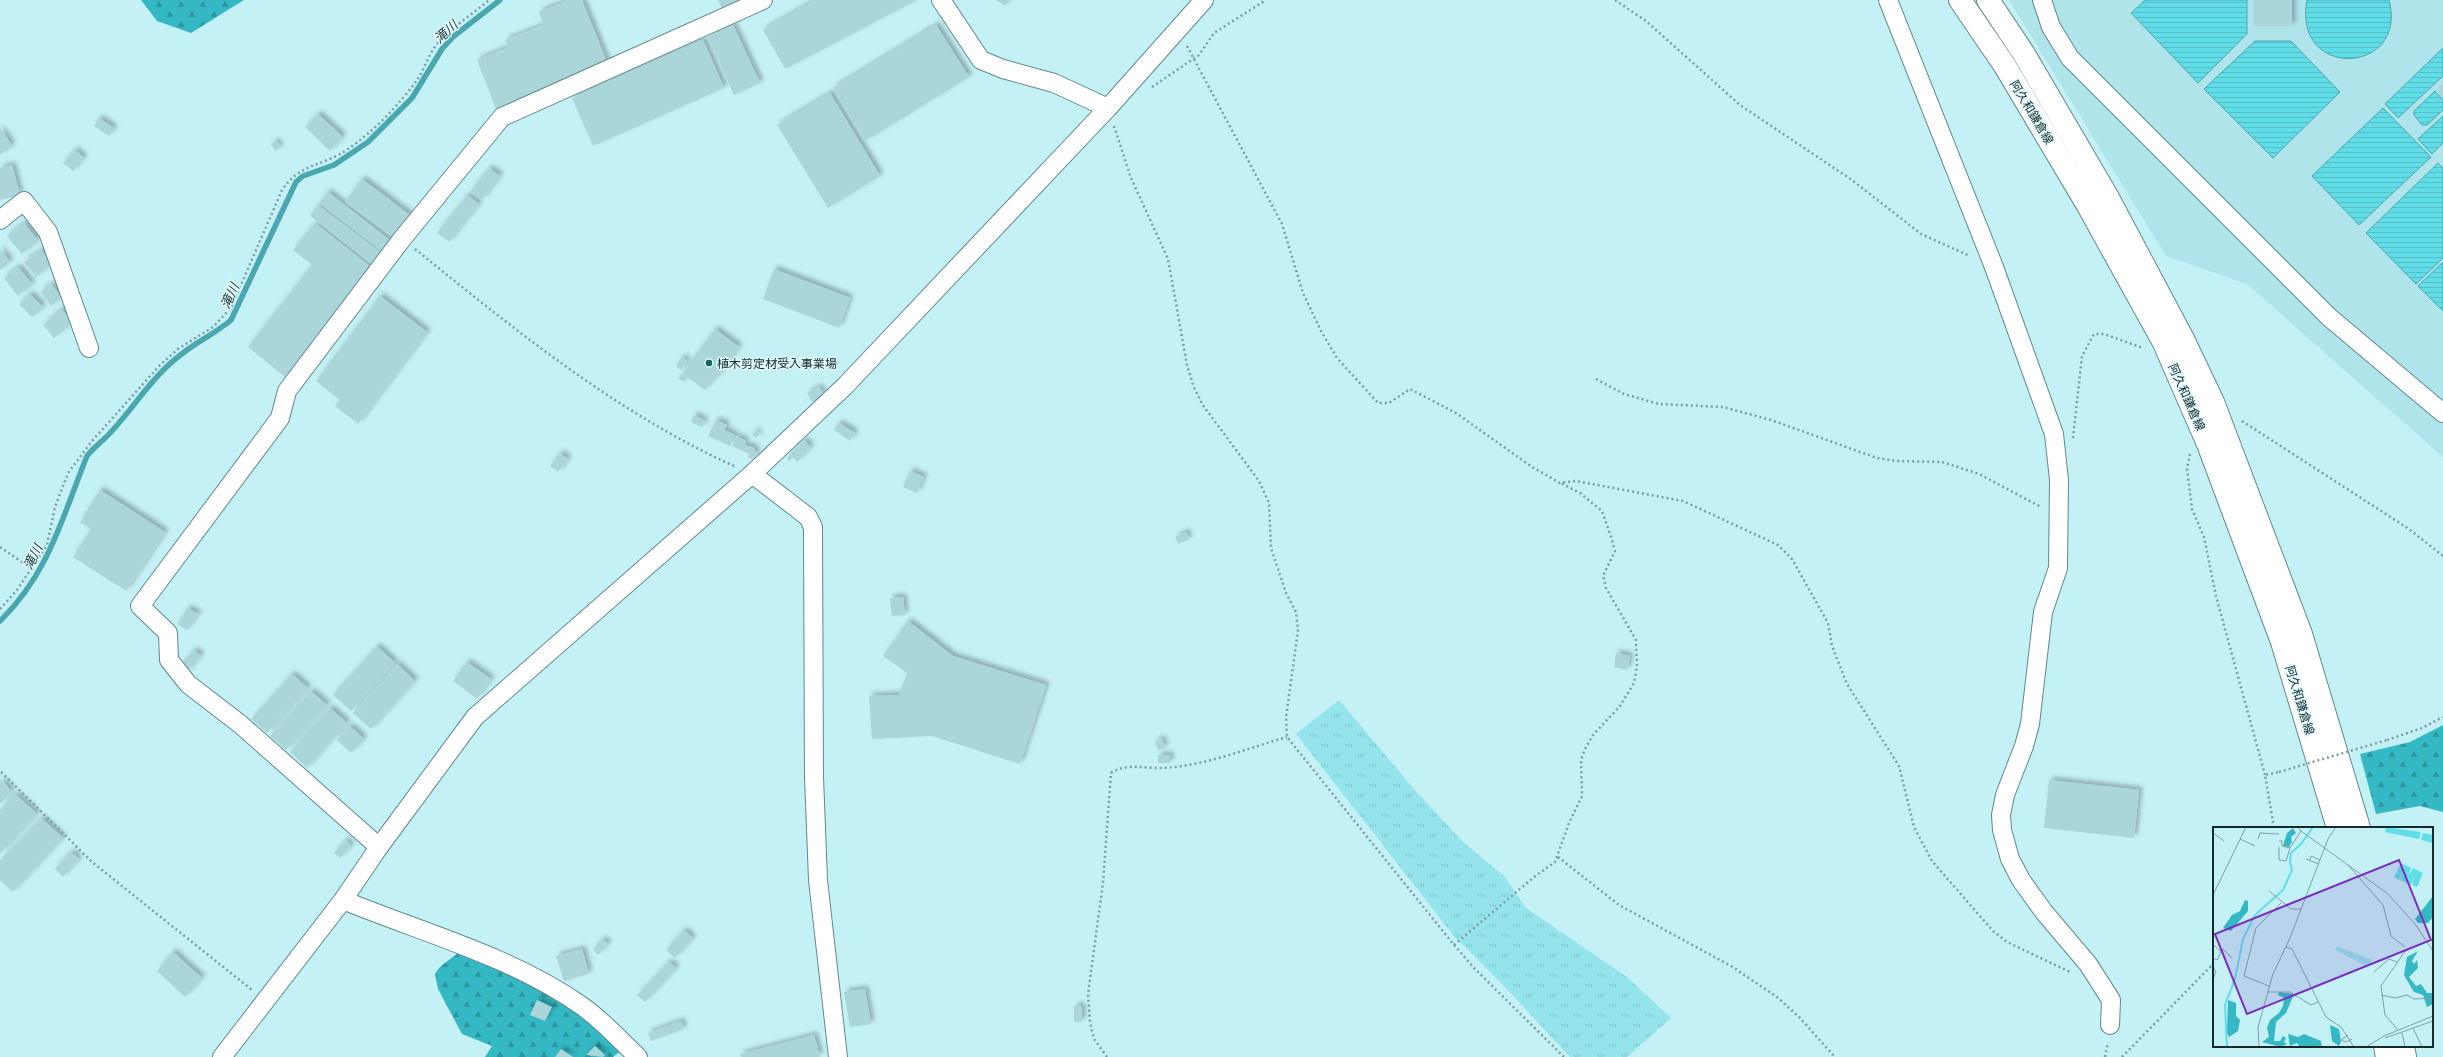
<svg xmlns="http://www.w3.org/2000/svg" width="2443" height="1057" font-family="'PT Sans','Noto Sans JP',sans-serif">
  <defs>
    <pattern id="grass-tufts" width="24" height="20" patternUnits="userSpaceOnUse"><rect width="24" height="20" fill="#96e4eb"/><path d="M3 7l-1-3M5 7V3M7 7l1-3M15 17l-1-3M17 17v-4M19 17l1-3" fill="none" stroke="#81c4ca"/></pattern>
    <pattern id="forest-firs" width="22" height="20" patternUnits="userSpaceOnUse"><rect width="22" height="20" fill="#34b8c3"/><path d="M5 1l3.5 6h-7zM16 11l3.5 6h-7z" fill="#2b969f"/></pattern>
    <pattern id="water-rules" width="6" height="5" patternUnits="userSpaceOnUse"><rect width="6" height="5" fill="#61dde8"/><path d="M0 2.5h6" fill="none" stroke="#54bec7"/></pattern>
    <filter id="shadow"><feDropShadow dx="3.5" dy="-3.5" stdDeviation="2" flood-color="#0004"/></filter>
  </defs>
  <rect width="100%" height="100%" fill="#c4f1f5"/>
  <polygon fill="#aee4ea" points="2009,0 2443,0 2443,457 2247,284 2166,256"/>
  <polygon fill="url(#grass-tufts)" points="1339,700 1414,789 1462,841 1505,877 1526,908 1627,977 1671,1018 1627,1057 1570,1057 1505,987 1454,936 1296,734"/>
  <g fill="url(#forest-firs)">
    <polygon points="141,0 244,0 191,33 157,21"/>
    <polygon points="2443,725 2443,812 2420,806 2376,814 2360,754 2410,742"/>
    <path d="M460 951 524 979 584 1017 621 1051 613 1057H485L492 1046 462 1034 438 989 435 974C440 964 452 959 460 951Z"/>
  </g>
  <g fill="url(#water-rules)" stroke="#4ba7af">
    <polygon points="2145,0 2247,0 2247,34 2198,83 2131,13"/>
    <path d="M2307 0H2389C2409 75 2292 81 2307 0Z"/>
    <polygon points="2255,41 2291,41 2340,92 2273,158 2204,89"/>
    <polygon points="2443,48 2443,76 2398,118 2385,104"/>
    <polygon points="2435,91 2443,100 2443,110 2427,125 2422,125 2414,115 2414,111"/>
    <polygon points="2383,108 2431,157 2359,225 2312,176"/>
    <polygon points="2443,116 2443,143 2432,154 2418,139"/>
    <polygon points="2438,163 2443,168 2443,258 2416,284 2366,233"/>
    <polygon points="2443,262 2443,311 2418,286"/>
  </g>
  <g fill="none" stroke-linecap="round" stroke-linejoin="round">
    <path stroke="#4ba7af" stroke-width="5.5" d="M0 621C49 573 62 518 87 456 94 447 103 441 111 432 135 406 154 374 183 353 198 341 216 333 231 320L296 182 303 176 334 165 368 142 412 98 442 49 454 36 500 0"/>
  </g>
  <g fill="#aad6da" filter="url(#shadow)">
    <polygon points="569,0 582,0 608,65 496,109 477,60 509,47 505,40 544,25 539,12"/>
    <polygon points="718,0 744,0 722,9"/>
    <polygon points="815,0 917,0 785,69 763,30"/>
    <polygon points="996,0 1009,0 1005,6"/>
    <rect x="2254" y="0" width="38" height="26"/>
    <polygon points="733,25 760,83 734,95 708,37"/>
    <polygon points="936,25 969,77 865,141 833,88"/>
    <polygon points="703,40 724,88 593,146 572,98"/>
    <polygon points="2443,87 2443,99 2437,93"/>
    <polygon points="830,93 880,176 828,208 777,125"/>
    <polygon points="318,114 343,137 330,151 305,127"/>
    <polygon points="99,118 114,128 109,136 94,126"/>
    <polygon points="0,128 12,146 0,155"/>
    <polygon points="276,141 280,148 275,151 271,144"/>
    <polygon points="75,150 84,158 73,171 63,163"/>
    <polygon points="12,165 20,195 0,200 0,168"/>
    <polygon points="489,168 500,176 482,200 470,192"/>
    <polygon points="362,179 411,216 394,238 345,202"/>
    <polygon points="328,192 392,242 384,253 319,203"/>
    <polygon points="467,195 479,204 449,242 437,233"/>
    <polygon points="318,205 383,254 374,266 310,216"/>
    <polygon points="24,223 38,241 22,254 7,236"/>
    <polygon points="315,223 371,267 285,377 248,347 312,265 293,250"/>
    <polygon points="0,249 10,262 0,270"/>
    <polygon points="41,250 52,264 36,277 24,262"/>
    <polygon points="18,267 32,284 18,296 4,278"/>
    <polygon points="774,269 850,298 839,328 763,299"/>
    <polygon points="51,284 62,298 51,306 41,292"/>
    <polygon points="30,294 43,307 32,317 19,304"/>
    <polygon points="380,296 427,332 358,424 335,406 340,400 316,381"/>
    <polygon points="61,309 73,322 54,338 43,325"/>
    <polygon points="715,329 739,347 717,378 715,377 705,390 682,373"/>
    <polygon points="682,357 687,361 681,370 676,366"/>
    <polygon points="681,374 687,378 684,382 678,378"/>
    <polygon points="819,387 824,395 812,402 807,393"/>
    <polygon points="694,415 705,421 702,427 691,422"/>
    <polygon points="716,420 727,425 724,430 735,435 730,446 708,436"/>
    <polygon points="839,423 855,433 850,441 834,430"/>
    <polygon points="756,431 759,435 756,438 752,434"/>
    <polygon points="736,436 746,441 744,445 754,448 757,455 752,459 748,457 749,454 732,446"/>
    <polygon points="804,440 811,447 797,462 793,457 789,461 787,458"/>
    <polygon points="560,453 568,459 558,472 550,466"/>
    <polygon points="910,471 924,477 917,493 903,487"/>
    <polygon points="100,490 165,532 126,591 73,557 91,529 80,522"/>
    <polygon points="1186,532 1189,539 1178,544 1175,537"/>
    <polygon points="903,597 905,615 892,616 890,598"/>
    <polygon points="188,608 198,614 187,630 177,624"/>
    <polygon points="908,621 953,656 1046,685 1020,764 932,736 872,739 869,696 899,695 907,673 883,656"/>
    <polygon points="377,646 395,663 351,711 333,695"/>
    <polygon points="194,650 201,656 187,672 180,666"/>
    <polygon points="1616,653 1630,656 1627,670 1614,667"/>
    <polygon points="467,662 491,679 477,699 453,681"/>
    <polygon points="397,664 415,681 371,729 353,713"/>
    <polygon points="292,674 308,688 267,733 251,719"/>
    <polygon points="311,691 327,705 286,750 270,736"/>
    <polygon points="330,708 347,723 307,768 290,752"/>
    <polygon points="350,726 364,739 351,753 337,740"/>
    <polygon points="1162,739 1165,748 1158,750 1155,741"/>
    <rect x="1158" y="755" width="12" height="8"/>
    <polygon points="0,779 12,791 0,804"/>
    <polygon points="2049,780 2139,790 2134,838 2044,828"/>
    <polygon points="15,794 37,814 0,854 0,810"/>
    <polygon points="41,818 63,838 13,892 0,880 0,861"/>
    <polygon points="346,840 351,846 340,858 334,853"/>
    <polygon points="71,852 79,859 63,877 55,869"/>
    <polygon points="684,930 693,938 675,958 666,950"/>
    <polygon points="603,939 608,944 598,955 593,949"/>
    <polygon points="582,949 589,974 564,981 556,956"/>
    <polygon points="173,952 202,978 185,997 157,971"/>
    <polygon points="669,962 676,968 645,1002 637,995"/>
    <polygon points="865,989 871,1024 850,1027 844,992"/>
    <polygon points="537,1000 552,1007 545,1021 530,1015"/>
    <rect x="1074" y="1006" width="8" height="16"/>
    <polygon points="681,1021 684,1029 651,1041 648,1033"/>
    <polygon points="814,1035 820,1057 741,1057 740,1054"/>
    <polygon points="595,1046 605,1055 603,1057 586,1055"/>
    <polygon points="561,1049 573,1057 555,1057"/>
  </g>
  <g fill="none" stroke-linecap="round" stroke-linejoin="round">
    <g stroke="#608a8e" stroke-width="20">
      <g id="minor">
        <polyline points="941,0 981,60 1003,69 1054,83 1108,108"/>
        <polyline points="1888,0 1994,267 2054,434 2059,480 2058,568 2043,612 2030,724 2024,746 2005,795 2001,815 2002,830 2010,859 2021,880 2044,912 2088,964 2111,1000 2110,1025"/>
        <polyline points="2042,0 2051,27 2070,58 2329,317 2443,413"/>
        <polyline points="0,220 24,201 48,232 89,348"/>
        <polyline points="752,474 808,517 813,527 814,777 818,880 838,1057"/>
        <polyline points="379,847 240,724 188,684 169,660 168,633 140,606 280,418 287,391 402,239 502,117 763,0"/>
        <path d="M343 900C423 933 511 956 582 1006 602 1020 620 1040 638 1057"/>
        <polyline points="222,1057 343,900 379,847 475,717 752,474 845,386 1108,108 1204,0"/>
      </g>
    </g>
    <g stroke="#608a8e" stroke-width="24">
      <g id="major">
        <polyline points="1960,0 2005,66 2087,204 2164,343 2208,444 2282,642 2338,828"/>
        <polyline points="1988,0 2024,54 2107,196 2183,339 2213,402 2301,634 2359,828"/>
        <polyline points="2385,1046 2387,1057"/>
        <polyline points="2403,1046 2405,1057"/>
      </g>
    </g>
    <g stroke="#7d9ea1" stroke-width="2.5" stroke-dasharray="2 3" stroke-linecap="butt">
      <polyline points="1615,0 1646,21 1740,105 1852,180 1921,234 1970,256"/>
      <polyline points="1187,46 1282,224 1303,293 1321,331 1337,358 1378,403 1389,403 1410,389 1456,413 1532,467 1560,483 1576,481 1683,501 1778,545 1792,559 1828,623 1832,646 1847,684 1899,766 1914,827 1932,861 1993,931 2007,942 2070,972"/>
      <polyline points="1152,87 1199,55 1214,33 1266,0"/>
      <polyline points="1114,126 1131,178 1168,259 1187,365 1193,385 1202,404 1259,481 1269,503 1271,548 1286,593 1296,612 1298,631 1286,717 1287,737 1454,945 1475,969 1564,1057"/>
      <path d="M415 249C515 330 617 413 734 466"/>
      <polyline points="1596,379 1624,394 1659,404 1723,407 1771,420 1877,458 1896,461 1942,462 1979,474 2041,507"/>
      <polyline points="2242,421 2409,529 2443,556"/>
      <polyline points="2073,438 2082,356 2094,334 2104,334 2143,348"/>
      <polyline points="2190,454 2187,469 2192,509 2204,537 2216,596 2265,775"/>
      <polyline points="0,547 32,569"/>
      <path d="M0 609 17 590 47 545 55 507 68 473 92 441 160 365 178 349 213 327 231 308 282 190C300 163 322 167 348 149 373 132 399 105 417 80 425 69 428 54 438 43 452 27 473 14 489 0"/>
      <polyline points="2387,740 2422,728 2443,717"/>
      <polyline points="1,772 92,862 252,990"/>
      <polyline points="2274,828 2265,775 2279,772"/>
      <polyline points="1558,857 1619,905 1731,966 1777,997 1799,1017 1835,1057"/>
      <polyline points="1454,945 1534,877 1555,862 1569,823 1582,796 1581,760 1585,749 1593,735 1620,706 1634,683 1637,666 1636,640 1606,588 1603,576 1615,551 1611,537 1602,511 1580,493 1561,483"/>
      <path d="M1107 1057 1094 1039 1090 1022 1088 994 1103 883 1111 773C1126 763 1142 768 1159 768 1202 767 1245 749 1287 737"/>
      <polyline points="2105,1057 2108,1042"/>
      <polyline points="2122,1057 2214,963"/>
    </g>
    <use href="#minor" stroke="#fff" stroke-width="18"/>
    <use href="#major" stroke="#fff" stroke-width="22"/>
    <polyline stroke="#7d9ea1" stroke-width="2.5" stroke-dasharray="2 3" stroke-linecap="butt" points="2279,772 2387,740"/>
  </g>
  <circle fill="#14636a" stroke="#e0fafd" stroke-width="1.5" cx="709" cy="363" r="4"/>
  <g text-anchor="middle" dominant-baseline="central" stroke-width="3" stroke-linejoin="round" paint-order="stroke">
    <g font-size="12" fill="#17292a" stroke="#e0fafd">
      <text transform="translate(2032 112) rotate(59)">阿久和鎌倉線</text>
      <text transform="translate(2187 397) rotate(66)">阿久和鎌倉線</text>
      <text transform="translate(2300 700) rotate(73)">阿久和鎌倉線</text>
    </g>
    <g font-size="12" fill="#17292a" stroke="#e0fafd" text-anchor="start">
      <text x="717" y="363">植木剪定材受入事業場</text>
    </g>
    <g font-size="13" font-style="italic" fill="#1b3133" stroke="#e0fafd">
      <text transform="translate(446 32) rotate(-42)">滝川</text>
      <text transform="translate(230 296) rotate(-65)">滝川</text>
      <text transform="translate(33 557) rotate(-64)">滝川</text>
    </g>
  </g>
  <g transform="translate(2213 827)">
    <rect width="220" height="220" fill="#c4f1f5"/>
    <path d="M124 119 159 133 155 140 122 123Z" fill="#96e4eb"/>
    <path d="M80 1 83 6 78 10 79 15 76 20 70 19 74 6ZM220 69V90L215 96H205L202 92ZM32 73 35 74V84L18 104 10 101 19 88 27 84ZM205 124 199 134 201 137 204 133 205 141 196 150 203 159 208 157 214 166H220V177L214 180 210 168 201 165 191 148 194 130ZM66 165 81 167 73 186 63 195 61 214H67L70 209 73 211 71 215 74 217 68 220 49 215 56 210 54 201 57 193 66 186 70 179 71 171 65 168ZM15 173 23 176V189L27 193 25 204 16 210 14 206ZM117 198 126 202 128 215 126 219 119 214ZM75 207 85 210 91 207 108 214 109 220H87L84 216 77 219Z" fill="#34b8c3"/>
    <path d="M173 0 208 5 206 12 172 5ZM210 6 220 8V16L208 13ZM188 36 198 41 195 49 200 41 210 46 204 60 199 58 201 50 198 58 187 53 190 45 186 53 181 50Z" fill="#61dde8"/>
    <path fill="none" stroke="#61dde8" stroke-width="2" d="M14 220 12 178 22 152 30 112 42 88 70 63 79 43 77 35 78 26 88 17 100 0"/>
    <path fill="none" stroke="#7fa1a4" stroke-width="1" d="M88 4 175 67 203 98 220 124M0 6 11 14M27 12 42 19M45 12 47 6 66 7M66 14H69V19L77 21M66 20V33L73 34 77 21 88 4 85 0M93 32 106 37M97 33 98 29 107 33M135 38 170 78 178 109 192 120M56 64 78 82H89M0 68 33 0M73 120 79 122 113 190 128 200 141 220M8 125 10 122 19 131M0 131 4 133 8 125 1 118M0 140 3 145 0 152M161 145 176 132 184 135M56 159 31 149 43 101 68 76M55 165H77L98 178 105 175M168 168 182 171 194 168 201 172 220 171M200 201 209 220M185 203 172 188 168 159 193 123M189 206 192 220M135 208 128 213 133 215 139 212M172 211 220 194M46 220 45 200 60 147 77 111 115 12 123 0M153 220 171 209 220 189"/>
    <path fill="#7b2cbf" fill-opacity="0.15" stroke="#7b2cbf" stroke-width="2" d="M186 33 218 113 34 187 2 107Z"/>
    <rect width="220" height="220" fill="none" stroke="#17292a" stroke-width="2"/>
  </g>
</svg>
